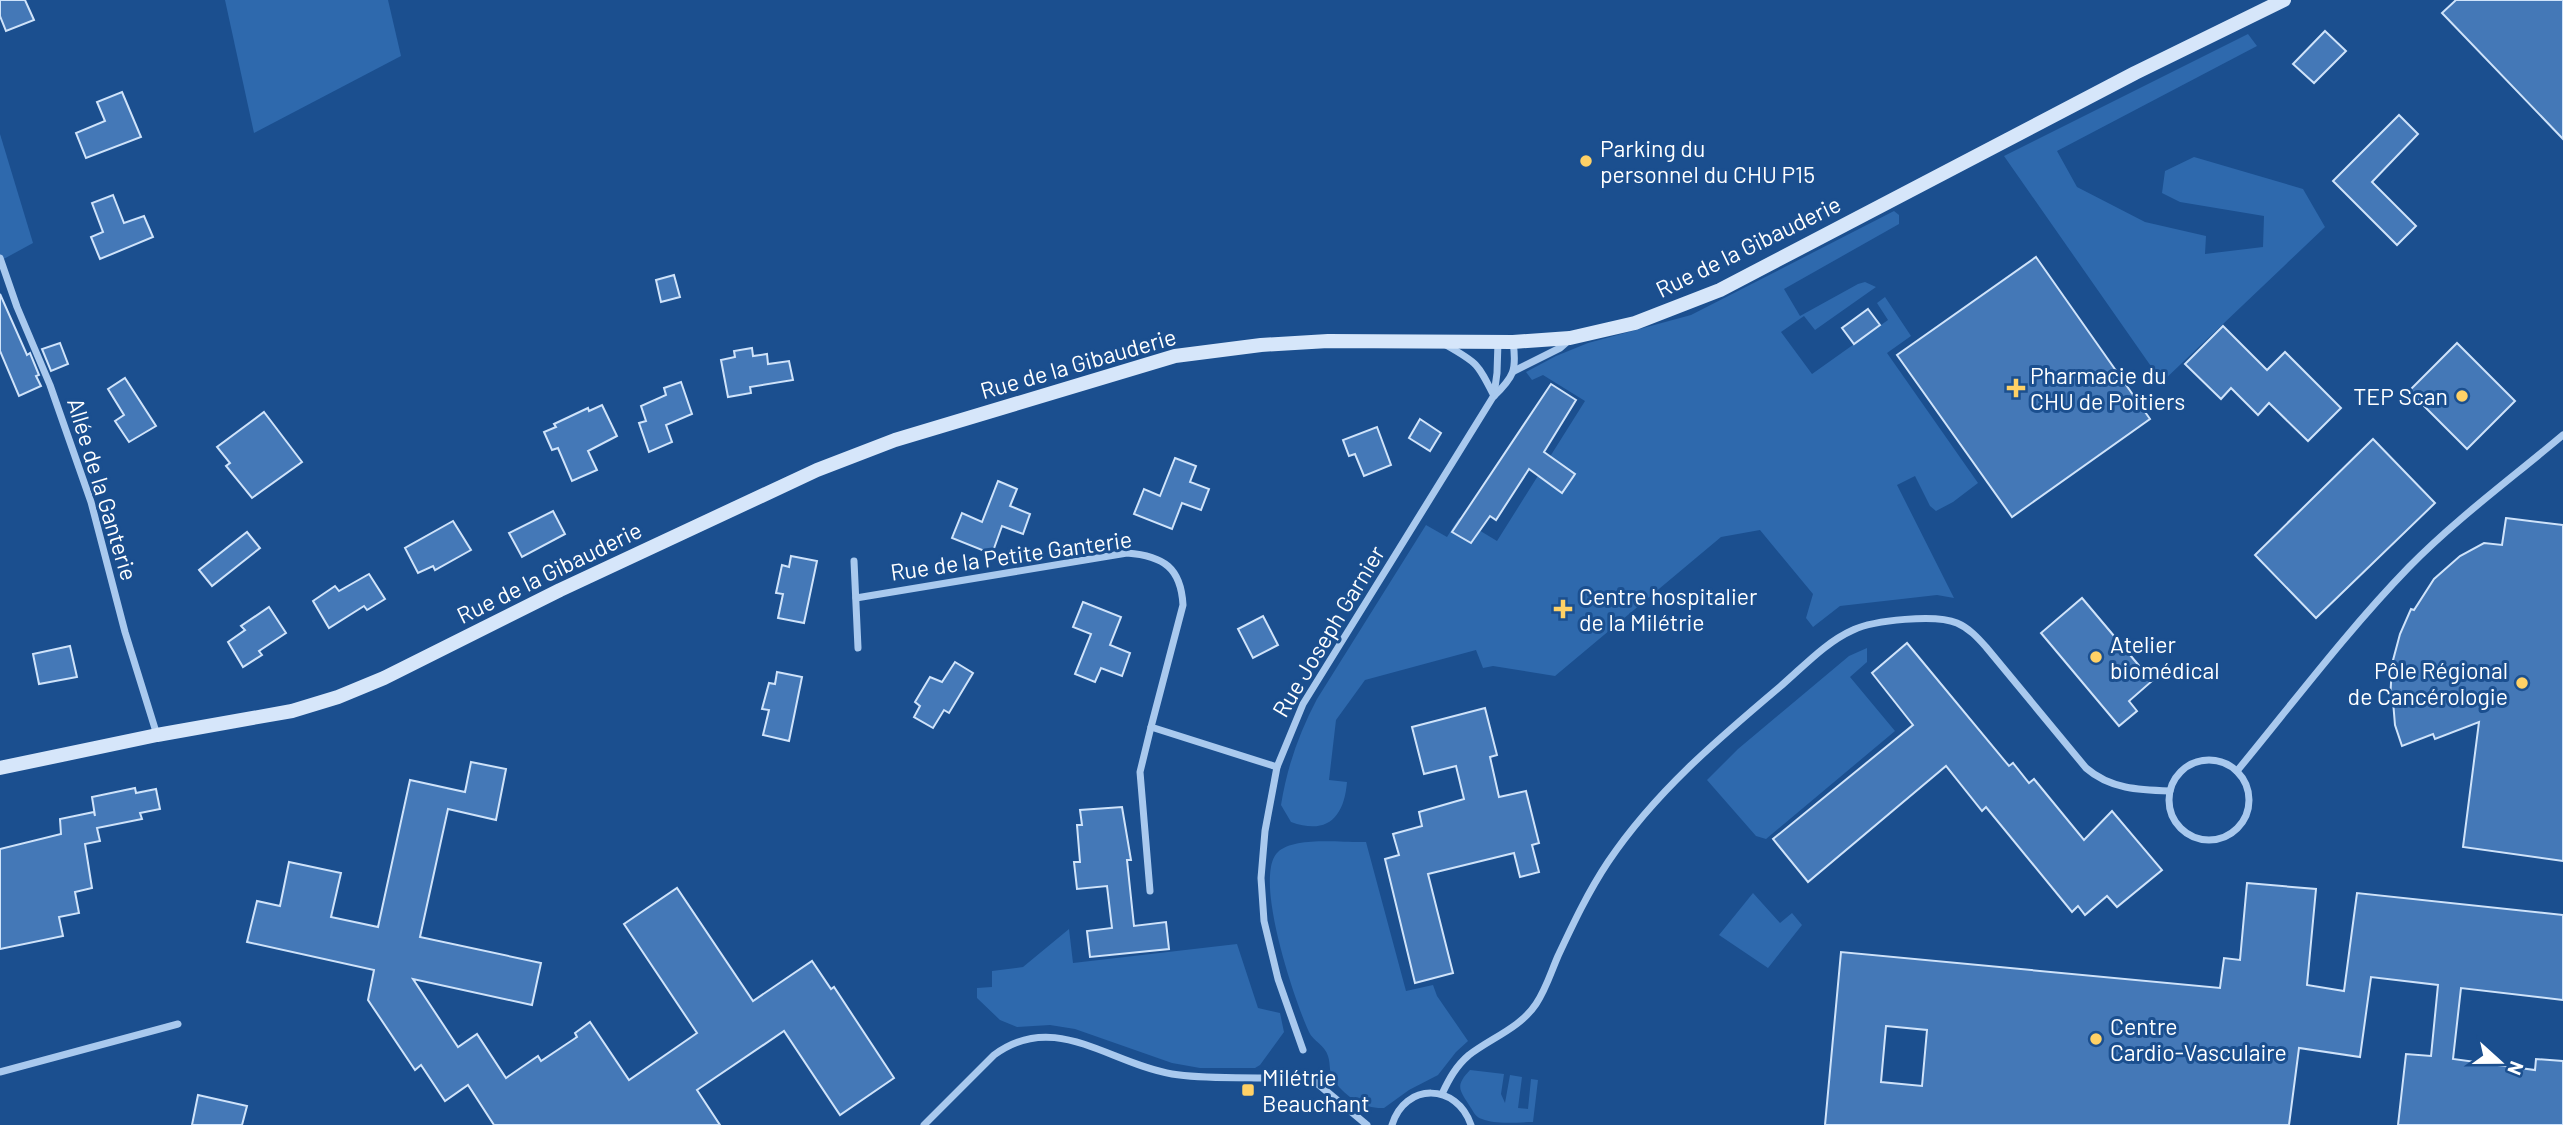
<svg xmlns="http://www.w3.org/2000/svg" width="2563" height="1125" font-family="Barlow,sans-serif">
  <rect width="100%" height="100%" fill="#1b4f8f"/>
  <g fill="#2e69ad">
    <polygon points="225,0 388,0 401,56 254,133"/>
    <polygon points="2248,34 2257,46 2057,151 2077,187 2145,222 2206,236 2205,254 2263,247 2264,216 2180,202 2162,193 2165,171 2194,157 2303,189 2325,227 2162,382 2004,156"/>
    <polygon points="0,134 33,243 0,261"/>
    <path d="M1894 211 1899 215V224L1784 289 1800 316 1858 284 1865 282 1876 287 1815 330 1804 316 1781 332 1812 374 1888 320 1877 303 1885 297 1911 336 1887 353 1978 483 1953 502 1936 511 1930 506 1915 476 1897 485 1954 598 1937 595 1840 606 1813 627 1806 618 1813 594 1760 530 1721 537 1555 676 1493 666 1483 668 1476 650 1365 680 1336 720 1329 780 1347 782C1344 818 1327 835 1291 822L1281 805C1287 767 1299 733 1317 699L1426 525 1447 537 1459 518 1497 541 1585 401 1543 375 1532 380 1526 372 1556 356 1588 343 1691 315Z"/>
    <polygon points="1867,648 1867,662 1850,677 1895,731 1766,839 1756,836 1707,780 1738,749 1849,656"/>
    <path d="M1366 842 1406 991 1433 985 1437 996 1468 1041 1456 1052 1438 1075 1409 1090 1384 1108C1365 1109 1347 1098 1335 1082 1328 1073 1331 1065 1328 1056 1325 1045 1313 1041 1309 1032 1295 1002 1252 876 1278 852 1295 836 1343 843 1366 842Z"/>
    <polygon points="1753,893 1780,923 1792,913 1802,925 1768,968 1719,935"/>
    <polygon points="1069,929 1073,963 1237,944 1258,1008 1280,1013 1284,1032 1260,1065 1255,1068 1200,1068 1172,1063 1075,1029 1050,1025 1017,1027 1000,1020 977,998 977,988 992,987 992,971 1023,967"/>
    <path d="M1470 1070 1504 1074 1501 1094 1505 1103 1510 1075 1522 1077 1518 1108 1528 1109 1531 1079 1538 1080 1533 1122C1518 1122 1496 1125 1482 1119 1476 1117 1474 1113 1471 1108 1460 1090 1454 1087 1470 1070Z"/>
  </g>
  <g fill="#4478b7" stroke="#cfe3fa" stroke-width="2" fill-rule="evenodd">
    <polygon points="0,0 25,0 34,20 6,31 0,16"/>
    <polygon points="2456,0 2563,0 2563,139 2442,13"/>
    <polygon points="2325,31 2346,51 2314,83 2293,64"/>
    <polygon points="122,92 141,137 86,158 76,133 105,121 97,102"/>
    <polygon points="2399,115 2418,134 2372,182 2416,226 2397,245 2333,181"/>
    <polygon points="113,195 124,223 144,216 153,237 100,259 91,237 103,232 92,203"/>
    <polygon points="2036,257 2150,419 2012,517 1897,355"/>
    <polygon points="674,275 680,297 661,302 656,280"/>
    <polygon points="0,294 27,355 30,353 39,375 36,376 41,386 19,396 0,351"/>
    <polygon points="1868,309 1880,325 1854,344 1842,328"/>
    <polygon points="2223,326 2267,370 2285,352 2341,408 2308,441 2269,403 2258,415 2231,388 2221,399 2185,364"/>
    <polygon points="60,343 68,364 51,371 42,349"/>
    <polygon points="2457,343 2515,401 2467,449 2409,391"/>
    <polygon points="752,348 753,356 767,354 768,364 789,361 793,380 750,387 751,393 728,397 721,360 735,357 734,351"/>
    <polygon points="125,378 156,426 129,442 115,421 124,415 108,389"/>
    <polygon points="681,382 692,414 666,425 672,442 649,452 639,423 646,421 641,406 666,395 664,388"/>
    <polygon points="1551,384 1576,400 1544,452 1575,474 1562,493 1529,469 1496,520 1490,516 1471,543 1452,532"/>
    <polygon points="602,405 617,436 588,451 597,470 572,481 558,448 552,450 544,432 556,427 554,424 588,408 589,411"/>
    <polygon points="264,412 302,462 252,498 226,466 230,463 217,447"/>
    <polygon points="1420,419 1441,433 1430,451 1409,438"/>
    <polygon points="1377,427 1391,465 1364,476 1355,454 1349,456 1343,440"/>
    <polygon points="2373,439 2435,503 2316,618 2255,555"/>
    <polygon points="1175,458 1196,466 1190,482 1209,489 1201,510 1182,503 1172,529 1134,514 1144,489 1160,496"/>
    <polygon points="998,481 1017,489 1010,506 1030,514 1023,534 1002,526 992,554 952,538 962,513 982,522"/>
    <polygon points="553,511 565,534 522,557 509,533"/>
    <polygon points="2506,518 2563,525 2563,861 2463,847 2479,722 2435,739 2433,734 2402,746 2395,725 2393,701 2390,702 2392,664 2400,634 2411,609 2414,610 2434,579 2460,556 2484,543 2502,545"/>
    <polygon points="453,521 471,550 435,570 433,566 418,573 405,548"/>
    <polygon points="247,532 260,548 212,586 199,570"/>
    <polygon points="791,556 817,561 804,623 778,618 783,594 776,593 782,565 789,567"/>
    <polygon points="369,574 385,599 367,610 364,606 329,628 313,601 335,586 339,591"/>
    <polygon points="2082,598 2152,681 2129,701 2137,711 2119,726 2041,633"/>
    <polygon points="1083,602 1121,617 1110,645 1130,653 1122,676 1101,668 1095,682 1075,674 1091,634 1073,627"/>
    <polygon points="269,607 286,633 259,651 262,655 243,667 228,642 245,630 241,626"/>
    <polygon points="1263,616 1278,645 1253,658 1238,629"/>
    <polygon points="1907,643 2009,766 2013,763 2029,783 2034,779 2084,840 2112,811 2162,870 2117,907 2107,896 2085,915 2078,906 2072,912 1986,807 1982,811 1946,766 1808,882 1773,839 1913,725 1872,673"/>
    <polygon points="70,646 77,677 39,684 33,654"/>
    <polygon points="955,662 973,673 949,713 944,710 933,728 914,717 920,706 915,702 930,677 942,682"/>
    <polygon points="777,672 802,677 789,741 763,735 769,710 762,709 769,683 775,684"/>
    <polygon points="1485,708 1497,755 1490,757 1499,797 1526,791 1539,843 1532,845 1539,872 1520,877 1514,853 1428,874 1453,973 1415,983 1385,859 1399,855 1393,834 1422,826 1419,812 1464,799 1456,766 1424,774 1412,727"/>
    <polygon points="471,762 506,769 496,820 448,809 420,937 541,963 532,1005 413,979 458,1047 477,1034 506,1078 538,1056 541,1061 577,1037 575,1033 590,1022 629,1080 697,1033 624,924 677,888 753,1001 812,961 831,989 834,987 894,1078 840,1115 784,1031 697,1090 720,1125 494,1125 468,1085 445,1101 421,1065 415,1070 368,1000 374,970 247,942 257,901 280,906 289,862 341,873 331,917 378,927 410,780 465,792"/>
    <polygon points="135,788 136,793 156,789 160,809 140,813 142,819 97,828 100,841 85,844 92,888 75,892 79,913 59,917 63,936 0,949 0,849 61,834 60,819 94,812 95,816 92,797"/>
    <polygon points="1122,807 1131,860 1127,860 1134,926 1166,922 1169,949 1090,957 1087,931 1112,928 1107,886 1077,889 1074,862 1080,862 1077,825 1082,825 1080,810"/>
    <path d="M2247 883 2316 889 2307 985 2344 991 2357 893 2563 915V1000L2461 988 2453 1059 2535 1070 2536 1059 2563 1061V1125H2398L2406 1054 2431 1056 2438 985 2371 977 2360 1057 2299 1048 2289 1125H1825L1841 952 2220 988 2224 958 2240 960ZM1886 1026 1927 1030 1922 1086 1881 1082Z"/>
    <polygon points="198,1095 247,1106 242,1125 192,1125"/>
  </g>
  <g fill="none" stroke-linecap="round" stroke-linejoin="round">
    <g stroke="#a9c9ee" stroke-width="7">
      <polyline points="0,258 17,307 50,385 91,502 125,632 157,735"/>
      <path d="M1446 345C1478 363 1478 364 1494 396"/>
      <polyline points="1514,371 1560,348 1568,341"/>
      <polyline points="1494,395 1497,373 1498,342"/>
      <polyline points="854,561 858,648"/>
      <path d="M856 598 1127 553C1164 556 1181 568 1183 605L1151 727 1277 767"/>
      <circle cx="2209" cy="800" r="40"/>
      <path d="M2237 771C2293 703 2347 631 2409 567 2456 519 2512 478 2563 435"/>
      <polyline points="1150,891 1140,772 1151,727"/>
      <path d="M1303 1050 1278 979 1264 921 1261 878 1265 831 1277 767 1303 704 1493 397C1514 377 1517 370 1513 342"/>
      <polyline points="0,1072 178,1024"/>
      <polyline points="1313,1080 1367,1125"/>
      <path d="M1442 1094C1449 1079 1456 1066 1469 1055 1491 1038 1520 1028 1536 1004 1546 989 1551 972 1558 956 1573 924 1588 892 1608 862 1655 792 1718 739 1782 685 1804 666 1826 642 1853 630 1874 620 1936 614 1957 623 1969 628 1978 638 1986 647L2086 768C2110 789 2139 790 2170 791"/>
      <path d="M924 1125 994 1055C1055 1010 1108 1063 1172 1074 1202 1079 1233 1077 1263 1078L1277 1076"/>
      <path d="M1392 1125C1405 1082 1457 1083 1471 1125"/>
    </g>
    <polyline stroke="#d6e6fa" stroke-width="14" points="0,768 157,735 292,711 338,697 384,678 560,590 817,470 895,440 1175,356 1261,345 1328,341 1513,342 1570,338 1635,323 1720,290 2135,73 2284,0"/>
  </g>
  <g fill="#ffd166" stroke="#1b4f8f" stroke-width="2.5">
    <circle cx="1586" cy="161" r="7"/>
    <path d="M2012.5 377.5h7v7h7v7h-7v7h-7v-7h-7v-7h7z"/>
    <circle cx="2462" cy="396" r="7"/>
    <path d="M1559.5 598.5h7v7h7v7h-7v7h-7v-7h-7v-7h7z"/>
    <circle cx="2096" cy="657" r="7"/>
    <circle cx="2522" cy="683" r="7"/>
    <circle cx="2096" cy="1039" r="7"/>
    <rect x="1241" y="1083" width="14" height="14" rx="3.5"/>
  </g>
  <g text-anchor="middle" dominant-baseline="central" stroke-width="6" stroke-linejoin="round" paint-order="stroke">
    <g font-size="23" fill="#fff" stroke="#1b4f8f" text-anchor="start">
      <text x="1600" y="148">Parking du<tspan x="1600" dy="26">personnel du CHU P15</tspan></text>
      <text x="2030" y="375">Pharmacie du<tspan x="2030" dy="26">CHU de Poitiers</tspan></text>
      <text x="2448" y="396" text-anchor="end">TEP Scan</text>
      <text x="1579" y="596">Centre hospitalier<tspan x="1579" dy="26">de la Milétrie</tspan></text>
      <text x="2110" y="644">Atelier<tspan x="2110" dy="26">biomédical</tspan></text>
      <text x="2508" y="670" text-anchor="end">Pôle Régional<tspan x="2508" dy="26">de Cancérologie</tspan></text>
      <text x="2110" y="1026">Centre<tspan x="2110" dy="26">Cardio-Vasculaire</tspan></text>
      <text x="1262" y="1077">Milétrie<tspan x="1262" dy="26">Beauchant</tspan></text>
    </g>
    <g font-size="23" fill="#fff" stroke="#1b4f8f">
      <text transform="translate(1748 246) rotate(-26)">Rue de la Gibauderie</text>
      <text transform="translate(1078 363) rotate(-16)">Rue de la Gibauderie</text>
      <text transform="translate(103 489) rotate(73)">Allée de la Ganterie</text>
      <text transform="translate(1011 555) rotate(-8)">Rue de la Petite Ganterie</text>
      <text transform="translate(549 572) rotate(-26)">Rue de la Gibauderie</text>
      <text transform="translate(1328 631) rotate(-59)">Rue Joseph Garnier</text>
    </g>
  </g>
  <g transform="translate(2500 1062) rotate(111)" stroke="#1b4f8f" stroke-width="5" paint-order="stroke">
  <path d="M0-5L12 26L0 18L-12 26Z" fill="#ffffff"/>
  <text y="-10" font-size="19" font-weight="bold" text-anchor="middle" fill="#ffffff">N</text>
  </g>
</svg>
